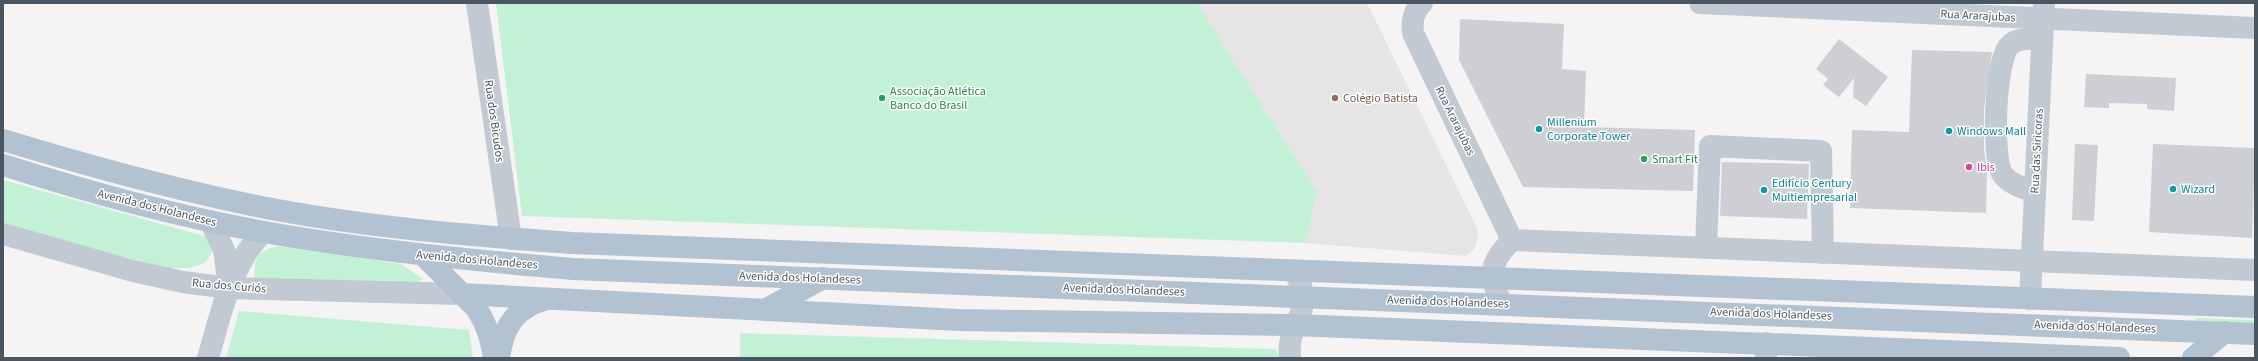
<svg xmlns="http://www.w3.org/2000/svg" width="2258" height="361" font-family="'Source Sans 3',sans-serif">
  <rect width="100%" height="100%" fill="#f5f3f3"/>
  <polygon fill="#e6e4e5" points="1197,3 1367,3 1477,228 1478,238 1474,249 1466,256 1306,243 1317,192"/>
  <g fill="#c3f1d5">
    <polygon points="496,3 1197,3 1317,192 1306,243 522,216"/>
    <polygon points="3,180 208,237 212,252 206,262 191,268 167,268 3,225"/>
    <path d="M278 246 401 264 423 279 415 286 254 278C254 257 258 251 278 246Z"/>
    <polygon points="239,311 469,330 473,358 226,358"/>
    <polygon points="2195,318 2255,320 2255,327 2197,326"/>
    <polygon points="740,333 1275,349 1281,358 740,358"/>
  </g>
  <g fill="#cdcfd5">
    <polygon points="1460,19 1564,24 1562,69 1586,71 1584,127 1695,130 1693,191 1523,187 1459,60"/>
    <polygon points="1839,39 1888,77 1866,106 1853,97 1854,78 1839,97 1823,85 1828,79 1816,69"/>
    <polygon points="1912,50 1992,52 1984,109 1984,150 1987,169 1986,213 1850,208 1852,130 1909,132"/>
    <polygon points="2086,74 2176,78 2174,111 2147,109 2147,104 2109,103 2109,108 2084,107"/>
    <polygon points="2075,144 2098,145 2094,221 2072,220"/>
    <polygon points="2153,144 2255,148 2252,238 2149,232"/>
    <polygon points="1722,162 1809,164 1807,219 1720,216"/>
  </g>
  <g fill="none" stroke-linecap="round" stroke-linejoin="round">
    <g stroke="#c1cad2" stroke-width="22">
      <polyline points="477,3 511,239"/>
      <path d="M1422 3C1413 12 1412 20 1413 33L1512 240"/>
      <polyline points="1700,3 2255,28"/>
      <path d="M2035 192C2024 188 2011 185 2003 175 1991 159 1995 58 2010 45 2018 37 2032 39 2042 39"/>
      <polyline points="210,221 224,250 229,287"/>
      <polyline points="3,234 133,271 183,282 229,288 461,294"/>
      <polyline points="1706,248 1710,146 1821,151 1823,253"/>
      <polyline points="2030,299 2044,3"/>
      <path d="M1502 304C1488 275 1489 263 1512 240L2255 270"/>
      <path d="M1290 356C1286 318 1319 313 1294 271"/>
      <path d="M208 358C221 314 230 266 263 232"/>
      <polyline points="1766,358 1766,343"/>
    </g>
    <g stroke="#b3c2d1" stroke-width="22">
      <path d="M3 140C82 164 161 186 242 203 350 226 462 235 572 243L2255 307"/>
      <path d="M3 165C88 192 175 216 264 232 366 250 469 260 573 269L2255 334"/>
      <path d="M424 256 476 308C487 324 491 339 494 358"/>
      <polyline points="461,294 959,320 1294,325 2119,358"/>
      <polyline points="765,310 823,278"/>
      <path d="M499 358C503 327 515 307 547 299"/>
      <polyline points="2193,358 2225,332"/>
    </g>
  </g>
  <g fill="#2e9e5b" stroke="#fff" stroke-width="1.5">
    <circle cx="882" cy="98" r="4"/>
    <circle cx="1644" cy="159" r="4"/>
  </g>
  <circle fill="#8d6e63" stroke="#fff" stroke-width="1.5" cx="1335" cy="98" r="4"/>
  <g fill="#0f9aa8" stroke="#fff" stroke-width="1.5">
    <circle cx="1539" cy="129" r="4"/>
    <circle cx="1949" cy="131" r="4"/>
    <circle cx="2173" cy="189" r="4"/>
    <circle cx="1764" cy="190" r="4"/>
  </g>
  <circle fill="#d1479c" stroke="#fff" stroke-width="1.5" cx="1969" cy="167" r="4"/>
  <g text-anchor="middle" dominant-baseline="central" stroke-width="3" stroke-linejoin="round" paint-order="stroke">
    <g font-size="12" fill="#4a5661" stroke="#fff">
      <text transform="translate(1978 16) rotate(3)">Rua Ararajubas</text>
      <text transform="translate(494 121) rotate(82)">Rua dos Bicudos</text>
      <text transform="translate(1455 121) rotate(64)">Rua Ararajubas</text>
      <text transform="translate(2037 151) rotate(-87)">Rua das Siricoras</text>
      <text transform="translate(157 208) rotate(14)">Avenida dos Holandeses</text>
      <text transform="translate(477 260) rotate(5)">Avenida dos Holandeses</text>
      <text transform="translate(800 278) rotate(2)">Avenida dos Holandeses</text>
      <text transform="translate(229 286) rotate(5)">Rua dos Curiós</text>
      <text transform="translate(1124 290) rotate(2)">Avenida dos Holandeses</text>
      <text transform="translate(1448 302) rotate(2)">Avenida dos Holandeses</text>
      <text transform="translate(1771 314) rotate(2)">Avenida dos Holandeses</text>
      <text transform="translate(2095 327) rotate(2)">Avenida dos Holandeses</text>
    </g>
    <g font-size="12" fill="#27864d" stroke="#fff" text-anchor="start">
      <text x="890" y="91">Associação Atlética<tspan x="890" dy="14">Banco do Brasil</tspan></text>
      <text x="1652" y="159">Smart Fit</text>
    </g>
    <g font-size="12" fill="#785e54" stroke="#fff" text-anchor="start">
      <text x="1343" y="98">Colégio Batista</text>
    </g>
    <g font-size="12" fill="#0d838f" stroke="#fff" text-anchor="start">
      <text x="1547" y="122">Millenium<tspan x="1547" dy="14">Corporate Tower</tspan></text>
      <text x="1957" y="131">Windows Mall</text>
      <text x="1772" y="183">Edifício Century<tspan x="1772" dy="14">Multiempresarial</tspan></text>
      <text x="2181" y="189">Wizard</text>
    </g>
    <g font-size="12" fill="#b23c85" stroke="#fff" text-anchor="start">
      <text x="1977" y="167">Ibis</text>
    </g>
  </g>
  <rect width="2258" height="361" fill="none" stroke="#4a5661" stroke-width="8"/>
</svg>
